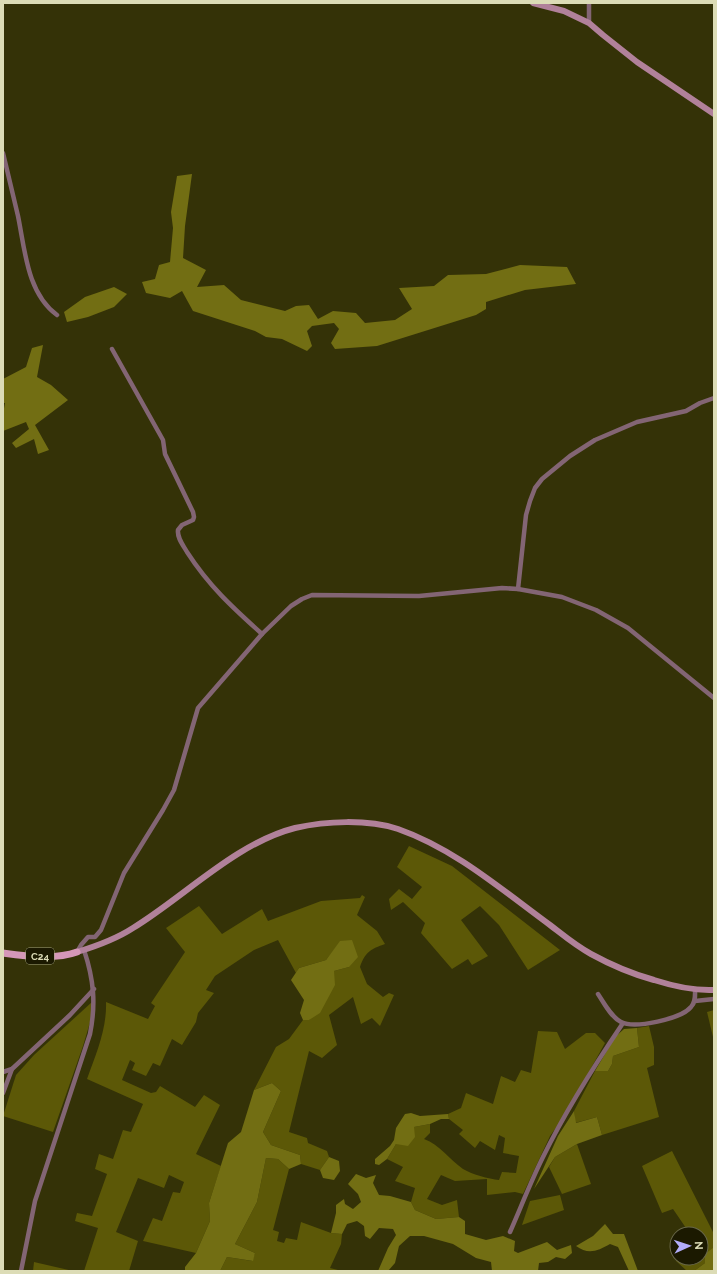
<svg xmlns="http://www.w3.org/2000/svg" width="717" height="1274" font-family="Raleway,sans-serif">
  <rect width="100%" height="100%" fill="#343207"/>
  <g fill="#5c5807">
    <polygon points="409,846 452,866 560,950 528,970 499,925 480,906 461,920 488,956 472,965 468,959 452,969 421,933 425,923 403,902 391,910 389,899 399,889 412,899 422,887 397,867"/>
    <path d="M362 895 365 897 357 915 377 931 385 944C371 949 365 952 360 967L367 984 383 997 389 993 394 995 380 1026 372 1018 361 1024 353 997 329 1015 337 1045 322 1058 309 1051 289 1132 307 1138 308 1143 327 1151 329 1157 320 1170 301 1164 300 1155 271 1145 263 1132 281 1091 272 1083 254 1090 276 1047 289 1039 303 1020H309L334 971 349 967 341 941 326 960 299 968 296 973 278 940 254 950 215 976 206 990 214 993 198 1013 196 1022 182 1045 172 1039 160 1066 153 1063 146 1076 132 1070 135 1063 130 1060 122 1080 151 1093 156 1092 160 1086 195 1107 204 1095 220 1105 196 1154 221 1166 209 1203 210 1221 196 1253 143 1241 153 1218 162 1221 173 1192 180 1193 184 1182 169 1175 164 1188 138 1178 116 1232 138 1241 129 1271H84L98 1228 75 1221 77 1213 92 1216 107 1174 95 1169 99 1154 113 1159 123 1130 131 1132 143 1104 87 1079C96 1054 107 1029 106 1002L148 1019 155 1006 151 1003 185 952 166 928 199 906 222 934 262 909 268 921 321 901 360 898Z"/>
    <polygon points="92,1002 91,1019 83,1046 53,1132 3,1116 16,1075 34,1055"/>
    <polygon points="714,1010 714,1041 707,1012"/>
    <polygon points="649,1026 654,1047 654,1065 647,1068 659,1117 602,1135 597,1117 575,1123 574,1111 595,1071 608,1071 612,1064 613,1056 639,1047 637,1028"/>
    <path d="M538 1031 557 1032 565 1049 586 1033H595L605 1043 565 1115 550 1136 523 1194 515 1192 487 1195V1179L455 1181 441 1175 427 1199 442 1205 457 1200 459 1217 436 1219 415 1210 411 1202 415 1188 395 1181 403 1167 387 1159 396 1144 414 1127 430 1124V1133L424 1139C440 1145 449 1159 463 1169 471 1174 489 1179 499 1180L502 1172 516 1173 519 1156 503 1153 505 1138 499 1135 495 1150 480 1141 475 1148 459 1134 463 1130 449 1119 448 1114 461 1108 466 1093 493 1104 501 1076 515 1082 521 1070 531 1073Z"/>
    <polygon points="577,1144 591,1184 562,1194 549,1167 555,1157"/>
    <polygon points="672,1151 714,1234 714,1247 706,1254 705,1263 694,1271 687,1271 676,1261 680,1258 701,1258 701,1234 682,1234 686,1228 673,1209 662,1213 642,1166"/>
    <polygon points="266,1158 278,1159 289,1169 273,1230 279,1232 277,1241 284,1243 286,1238 297,1240 301,1222 331,1233 342,1234 341,1244 330,1268 342,1271 220,1271 227,1257 252,1261 255,1253 235,1244 257,1202"/>
    <polygon points="560,1195 564,1210 522,1225 530,1201"/>
    <polygon points="34,1262 73,1271 33,1271"/>
  </g>
  <g fill="#726e13">
    <polygon points="192,174 185,226 183,258 206,270 197,287 224,285 241,300 285,311 296,306 309,305 318,319 333,311 356,313 365,323 395,320 412,309 399,288 434,286 448,275 486,274 520,265 567,267 576,284 525,290 486,302 486,309 476,315 377,346 335,349 331,343 339,329 334,323 312,326 307,331 312,346 307,351 282,339 266,337 255,331 193,311 182,291 170,298 146,293 142,282 155,279 159,265 170,262 173,228 171,212 177,176"/>
    <polygon points="114,287 127,294 114,307 88,317 67,322 64,312 85,297"/>
    <polygon points="43,345 37,377 51,385 68,400 35,425 49,450 38,454 34,439 16,448 12,443 29,429 26,422 3,431 3,414 5,403 3,403 3,379 26,367 32,348"/>
    <polygon points="352,940 358,957 349,967 334,971 335,985 320,1013 309,1020 303,1020 300,1013 304,1000 291,980 299,968 326,960 340,941"/>
    <polygon points="637,1028 639,1047 613,1056 612,1064 608,1071 595,1071 615,1037 624,1029"/>
    <polygon points="272,1083 281,1091 263,1132 271,1145 300,1155 301,1164 289,1169 278,1159 266,1158 257,1202 235,1244 255,1253 253,1261 227,1257 220,1271 185,1271 185,1267 196,1253 210,1221 209,1203 228,1143 241,1132 254,1090"/>
    <polygon points="574,1111 576,1123 597,1117 602,1135 577,1144 555,1157 534,1189 558,1136"/>
    <polygon points="411,1113 420,1116 448,1114 449,1119 441,1119 430,1124 414,1127 415,1137 408,1146 396,1144 387,1159 379,1165 375,1164 375,1159 390,1146 394,1140 396,1128 405,1114"/>
    <polygon points="329,1157 339,1161 340,1171 334,1180 323,1178 320,1170"/>
    <polygon points="356,1174 366,1178 376,1175 373,1183 379,1195 390,1196 411,1202 415,1210 436,1219 459,1217 465,1221 465,1234 486,1240 503,1236 515,1241 514,1251 518,1253 547,1242 557,1250 571,1245 572,1253 565,1259 556,1257 548,1262 539,1263 538,1271 492,1271 491,1262 476,1258 453,1244 424,1236 410,1236 399,1246 395,1263 388,1271 378,1271 388,1248 396,1235 393,1229 379,1228 370,1239 365,1236 364,1226 357,1221 347,1224 342,1234 331,1233 336,1213 336,1205 344,1199 345,1204 353,1209 361,1202 358,1194 348,1184"/>
    <path d="M605 1224 613 1234H624L638 1271H629L618 1247 610 1244C598 1251 588 1255 576 1246L593 1236Z"/>
    <polygon points="714,1247 714,1271 694,1271 705,1263 705,1254"/>
  </g>
  <g fill="none" stroke-linecap="round" stroke-linejoin="round">
    <g stroke="#836574" stroke-width="4.5">
      <polyline points="589,23 589,3"/>
      <path d="M3 153C8 174 13 195 18 216 25 250 27 293 57 315"/>
      <path d="M112 349 163 440 165 454 193 512 194 517 193 520 182 525 178 530C177 538 183 545 187 552 209 586 232 607 262 634"/>
      <polyline points="518,589 526,515 530,501 535,488 542,479 570,456 595,440 637,422 686,411 700,403 714,398"/>
      <polyline points="77,952 81,945 88,937 95,937 101,930 124,873 163,810 174,790 198,708 262,634 291,606 302,599 312,595 419,596 502,588 518,589 562,597 596,610 628,628 714,698"/>
      <path d="M598 994C604 1003 611 1017 621 1022 635 1029 681 1019 691 1007 696 1002 695 995 695 989"/>
      <polyline points="695,1001 714,999"/>
      <polyline points="3,1072 12,1069"/>
      <polyline points="3,1093 12,1069 70,1015 94,989"/>
      <path d="M510 1232C521 1207 531 1181 543 1157 566 1110 594 1066 623 1023"/>
      <path d="M21 1271 35 1201 90 1034C96 1004 94 980 84 950"/>
    </g>
    <g stroke="#b1819a" stroke-width="6">
      <polyline points="533,3 564,11 589,23 603,35 637,62 714,114"/>
      <path d="M77 952C97 946 116 939 133 928 184 897 236 843 295 828 326 821 367 819 398 829 455 849 502 890 550 925 563 935 576 946 591 954 611 965 632 974 654 980 673 986 694 991 714 990"/>
    </g>
    <path stroke="#d597b8" stroke-width="7" d="M3 953C26 956 55 960 77 952"/>
  </g>
  <g text-anchor="middle" dominant-baseline="central" stroke-width="3.5" stroke-linejoin="round" paint-order="stroke">
    <rect fill="#1b1900" stroke="#a2a27f" stroke-width="1" x="26" y="948" width="28" height="16" rx="3"/>
    <g font-size="10" font-weight="bold" fill="#dcdcb6">
      <text x="40" y="956">C24</text>
    </g>
  </g>
  <rect width="717" height="1274" fill="none" stroke="#dcdcb6" stroke-width="8"/>
  <g transform="translate(689 1246) rotate(87)"><circle r="19" fill="#1b1900" stroke="#686749"/>
  <path d="M0-3L7 15L0 10L-7 15Z" fill="#b2adf9"/>
  <text y="-6" font-size="11" font-weight="bold" text-anchor="middle" fill="#dcdcb6">N</text>
  </g>
</svg>
